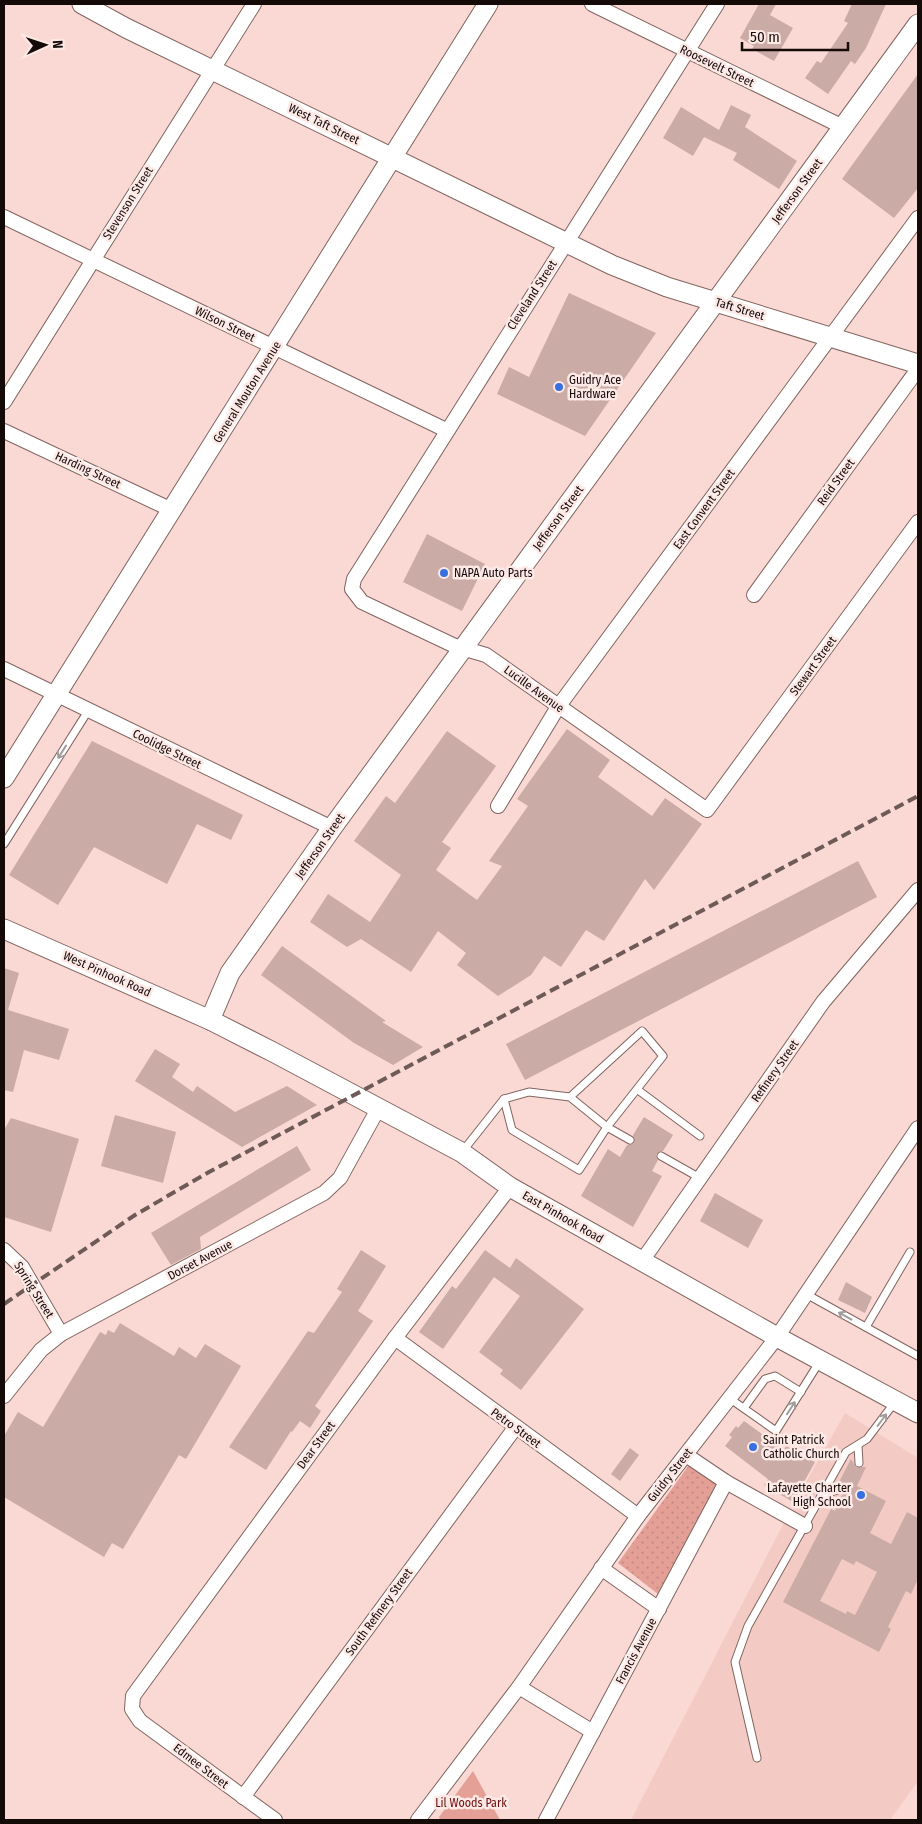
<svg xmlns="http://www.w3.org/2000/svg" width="922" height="1824" font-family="'Fira Sans Condensed',sans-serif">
  <defs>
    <pattern id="grass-dots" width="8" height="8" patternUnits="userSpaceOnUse" patternTransform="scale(1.25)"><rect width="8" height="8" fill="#e4a097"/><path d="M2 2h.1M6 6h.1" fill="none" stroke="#c38881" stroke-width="1.8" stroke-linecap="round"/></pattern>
  </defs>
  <rect width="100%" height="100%" fill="#fad8d3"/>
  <polygon fill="#f4cbc4" points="845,1413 918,1458 918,1781 890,1820 631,1820 792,1507"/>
  <polygon fill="url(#grass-dots)" points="689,1465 719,1483 658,1594 618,1563"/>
  <polygon fill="#e4a097" points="473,1771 500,1820 440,1820 439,1817"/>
  <g fill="#cbaba6" fill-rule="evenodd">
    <polygon points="759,4 776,4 770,15 793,28 774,61 752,49 754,46 740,38"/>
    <polygon points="852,4 886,4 866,48 855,64 851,61 828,94 805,78 817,61 821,63 848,23 844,21"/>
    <polygon points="918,74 918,188 894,218 842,179"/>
    <polygon points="731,105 751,115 745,127 797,161 779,189 733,160 737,153 704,137 693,156 663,138 681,107 719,130"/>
    <polygon points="569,293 656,333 585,436 497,394 509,367 529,377"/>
    <polygon points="427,534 485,564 462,611 403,582"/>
    <polygon points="567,729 610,760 598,777 652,816 665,798 702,824 654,890 645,879 604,941 586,930 561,967 544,956 531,975 498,996 457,965 466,953 438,931 411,972 361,939 347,947 310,922 328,894 370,922 401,875 354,841 386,796 395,803 447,731 496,766 442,842 451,848 436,870 477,900 502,866 489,861 528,806 517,799"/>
    <polygon points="92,741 243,815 231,840 197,824 167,884 94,847 58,905 9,875"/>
    <polygon points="858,861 877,897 525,1080 506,1044"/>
    <polygon points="282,946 386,1021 382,1022 423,1047 393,1065 354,1043 261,975"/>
    <polygon points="4,968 19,973 8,1010 69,1029 59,1060 24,1050 13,1092 4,1090"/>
    <polygon points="155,1049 180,1064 172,1077 193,1092 197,1086 235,1112 287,1086 317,1105 242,1147 135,1081"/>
    <polygon points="115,1115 176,1132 163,1183 101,1166"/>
    <polygon points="644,1117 673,1135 663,1151 656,1154 658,1160 652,1171 662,1176 633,1227 581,1196 608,1149 620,1157 627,1145 634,1143 633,1135"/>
    <polygon points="11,1118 79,1139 51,1232 4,1217 4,1130"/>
    <polygon points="297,1146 311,1170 200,1237 201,1249 171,1265 151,1233"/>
    <polygon points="715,1193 763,1220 748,1248 700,1221"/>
    <polygon points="361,1250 386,1266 358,1311 373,1321 315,1406 321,1411 310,1428 300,1421 292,1432 291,1431 266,1470 229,1447 308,1331 314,1333 342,1292 337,1289"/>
    <polygon points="485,1250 510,1268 516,1258 584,1309 521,1390 500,1374 503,1370 479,1352 520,1296 494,1277 443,1349 419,1332 452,1286 456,1289"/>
    <polygon points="846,1282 872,1297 865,1313 838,1300"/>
    <polygon points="120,1323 174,1356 179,1347 196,1358 205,1344 241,1366 186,1459 179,1455 123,1549 112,1543 104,1557 4,1497 4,1436 18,1412 43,1427 100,1332 106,1335 108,1330 114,1333"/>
    <polygon points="744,1421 784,1450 786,1446 815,1462 793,1502 764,1485 768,1479 725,1446 732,1437 729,1435 736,1426 738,1428"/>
    <polygon points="630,1448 639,1455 620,1481 611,1474"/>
    <path d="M851 1459 856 1467H866L857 1486 886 1501 870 1533 891 1544 907 1512 918 1518V1579L911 1594 906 1591 888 1627 891 1629 879 1652 783 1602 831 1509 835 1511 843 1494 849 1490 846 1483 838 1484ZM842 1559 854 1565 856 1561 877 1572 855 1615 847 1611 846 1614 820 1601Z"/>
  </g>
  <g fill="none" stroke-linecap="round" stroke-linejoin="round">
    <g stroke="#816560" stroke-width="9">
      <g id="lane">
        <polyline points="4,844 88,711"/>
        <polyline points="638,1090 700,1136"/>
        <polyline points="570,1097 642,1031 663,1056 607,1127 570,1097 529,1092 504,1099 512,1130 579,1170 607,1127 630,1140"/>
        <polyline points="462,1152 504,1099"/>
        <polyline points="661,1156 700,1178"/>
        <polyline points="806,1294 918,1356"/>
        <polyline points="866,1327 910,1252"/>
        <polyline points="729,1398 776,1431 820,1361"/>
        <polyline points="744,1408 765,1379 775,1376 801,1392"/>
        <polyline points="858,1446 859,1463"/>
        <polyline points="821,1495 844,1488"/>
        <polyline points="757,1758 735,1662 748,1626 846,1452 867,1439 895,1402"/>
      </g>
    </g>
    <g stroke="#816560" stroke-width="16">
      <g id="street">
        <polyline points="592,4 843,127"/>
        <polyline points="717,4 354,579 352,589 362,602 455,646 486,655 707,810 918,522"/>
        <polyline points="4,217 446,430"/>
        <polyline points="4,402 254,4"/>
        <polyline points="4,431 172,510"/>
        <polyline points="754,595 918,369"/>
        <polyline points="4,669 332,828"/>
        <polyline points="498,806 558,707 918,218"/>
        <polyline points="4,1250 22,1267 61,1334"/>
        <polyline points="642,1261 823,1002 918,890"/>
        <polyline points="395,1338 638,1516"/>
        <polyline points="4,1396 41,1350 61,1334 324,1193 340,1178 378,1109"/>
        <polyline points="686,1455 726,1482 805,1526"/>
        <polyline points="601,1568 659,1609"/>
        <polyline points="519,1687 593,1732"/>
        <polyline points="243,1797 515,1428"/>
        <polyline points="275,1820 140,1721 132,1709 133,1696 395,1338 510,1187"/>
        <polyline points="418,1820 519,1687 638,1516 777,1337 918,1128"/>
        <polyline points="546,1820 726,1482"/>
      </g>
    </g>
    <g stroke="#816560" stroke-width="21">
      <g id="secondary">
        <polyline points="82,4 126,28 612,265 667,287 918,364"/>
        <polyline points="4,778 488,4"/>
        <polyline points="4,929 210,1020 273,1052 461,1152 510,1187 777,1337 918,1413"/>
        <polyline points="210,1020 230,973 332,828 918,24"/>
      </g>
    </g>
    <use href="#lane" stroke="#fff" stroke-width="7"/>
    <use href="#street" stroke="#fff" stroke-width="14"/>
    <use href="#secondary" stroke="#fff" stroke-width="19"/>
    <polyline stroke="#6e5b58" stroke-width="4" stroke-dasharray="10 5" stroke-linecap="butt" points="4,1304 135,1215 209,1172 918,796"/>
  </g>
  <defs><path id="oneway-shaft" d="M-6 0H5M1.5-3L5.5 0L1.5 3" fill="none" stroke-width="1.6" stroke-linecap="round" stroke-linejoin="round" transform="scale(1.25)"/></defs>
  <g stroke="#a19d9c">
    <use href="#oneway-shaft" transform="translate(62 752) rotate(122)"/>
    <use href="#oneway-shaft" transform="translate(845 1316) rotate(-151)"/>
    <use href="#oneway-shaft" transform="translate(791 1408) rotate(-57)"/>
    <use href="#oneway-shaft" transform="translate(882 1420) rotate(-53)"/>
  </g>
  <g fill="#3771e0" stroke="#fde9e6" stroke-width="2">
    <circle cx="559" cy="387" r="5"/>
    <circle cx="444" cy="573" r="5"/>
    <circle cx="753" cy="1447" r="5"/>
    <circle cx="861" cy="1495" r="5"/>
  </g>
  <g text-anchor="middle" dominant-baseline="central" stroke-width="5" stroke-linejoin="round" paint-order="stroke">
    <g font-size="12" fill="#140a08" stroke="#fde9e6">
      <text transform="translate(717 66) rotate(26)">Roosevelt Street</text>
      <text transform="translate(324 124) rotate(26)">West Taft Street</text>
      <text transform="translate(797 191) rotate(-54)">Jefferson Street</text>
      <text transform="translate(128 203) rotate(-58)">Stevenson Street</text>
      <text transform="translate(532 295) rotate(-57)">Cleveland Street</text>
      <text transform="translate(740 309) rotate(17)">Taft Street</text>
      <text transform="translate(225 324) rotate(26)">Wilson Street</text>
      <text transform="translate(247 392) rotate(-58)">General Mouton Avenue</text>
      <text transform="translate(88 470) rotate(25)">Harding Street</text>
      <text transform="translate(836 482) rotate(-54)">Reid Street</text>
      <text transform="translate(704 509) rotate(-54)">East Convent Street</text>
      <text transform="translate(558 518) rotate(-54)">Jefferson Street</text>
      <text transform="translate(813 666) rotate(-54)">Stewart Street</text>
      <text transform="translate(534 689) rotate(36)">Lucille Avenue</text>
      <text transform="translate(167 749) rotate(26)">Coolidge Street</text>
      <text transform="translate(320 846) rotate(-55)">Jefferson Street</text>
      <text transform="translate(107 974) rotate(24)">West Pinhook Road</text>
      <text transform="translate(775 1071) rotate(-55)">Refinery Street</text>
      <text transform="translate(563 1217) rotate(30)">East Pinhook Road</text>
      <text transform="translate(200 1260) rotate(-28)">Dorset Avenue</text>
      <text transform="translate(34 1290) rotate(58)">Spring Street</text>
      <text transform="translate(516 1428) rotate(36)">Petro Street</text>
      <text transform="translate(316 1445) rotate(-54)">Dear Street</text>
      <text transform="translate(670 1475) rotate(-52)">Guidry Street</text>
      <text transform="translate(379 1612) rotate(-54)">South Refinery Street</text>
      <text transform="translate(636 1651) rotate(-62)">Francis Avenue</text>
      <text transform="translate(201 1766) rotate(37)">Edmee Street</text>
    </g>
    <g font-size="12" fill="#140a08" stroke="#fde9e6" text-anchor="start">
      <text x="569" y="380">Guidry Ace<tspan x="569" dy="14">Hardware</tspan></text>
      <text x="454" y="573">NAPA Auto Parts</text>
      <text x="763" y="1440">Saint Patrick<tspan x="763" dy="14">Catholic Church</tspan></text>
      <text x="851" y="1488" text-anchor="end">Lafayette Charter<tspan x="851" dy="14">High School</tspan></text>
    </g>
    <g font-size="12" fill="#6c0e0b" stroke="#fde9e6">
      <text x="471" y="1803">Lil Woods Park</text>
    </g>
  </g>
  <rect width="922" height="1824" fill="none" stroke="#140a08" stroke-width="10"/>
  <g transform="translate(45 45) rotate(87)" stroke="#fde9e6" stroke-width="4" paint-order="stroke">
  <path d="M0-4L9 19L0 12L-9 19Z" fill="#140a08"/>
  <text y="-8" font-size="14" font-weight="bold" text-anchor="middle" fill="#140a08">N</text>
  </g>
  <path d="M742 42v8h106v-8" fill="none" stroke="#140a08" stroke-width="2.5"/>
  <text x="750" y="42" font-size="15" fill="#140a08" stroke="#fde9e6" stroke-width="4" paint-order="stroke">50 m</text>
</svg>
